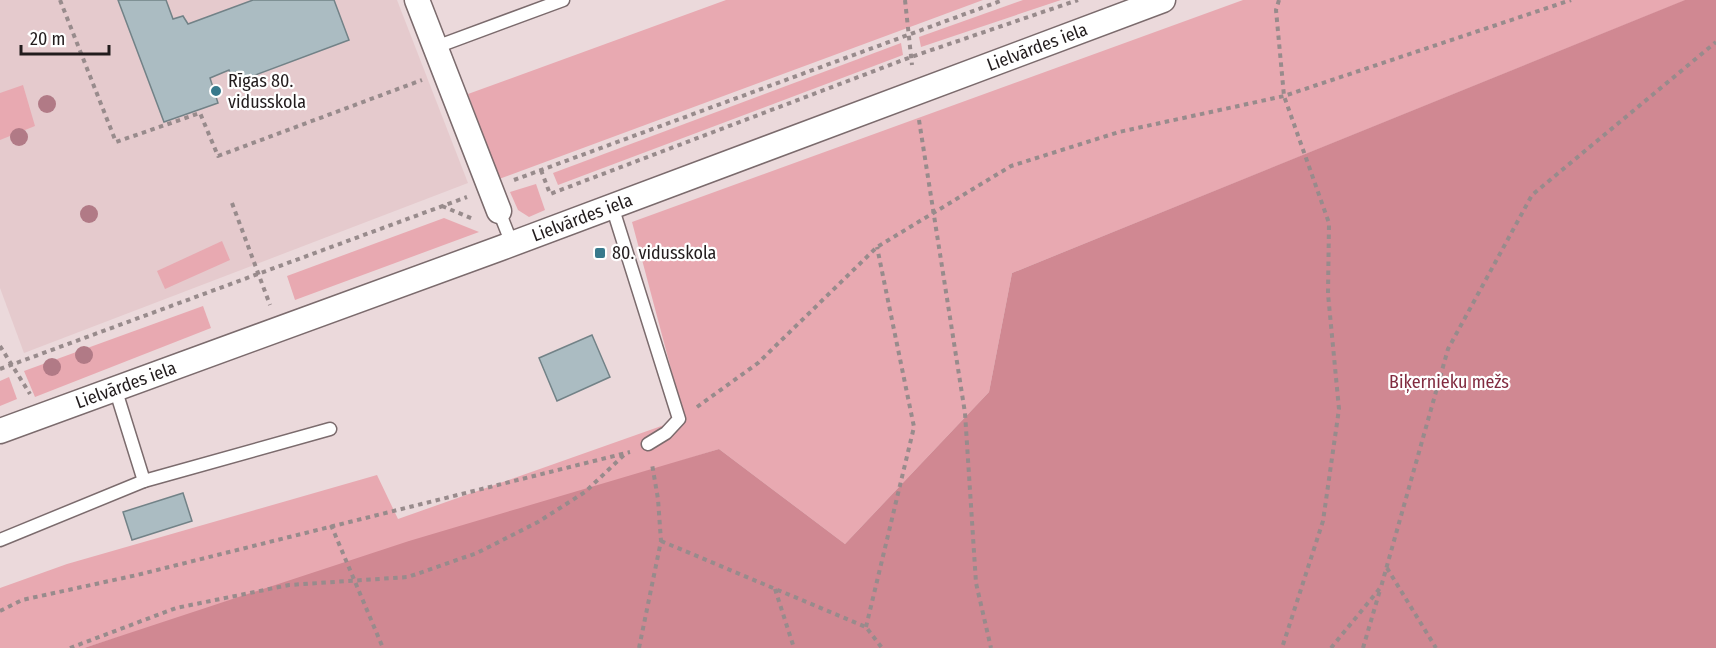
<svg xmlns="http://www.w3.org/2000/svg" width="1716" height="648" font-family="'Fira Sans Condensed',sans-serif">
  <rect width="100%" height="100%" fill="#ebd9db"/>
  <polygon fill="#e5cacd" points="0,0 397,0 468,183 24,353 0,288"/>
  <g fill="#e8a9b1">
    <polygon points="726,0 983,0 499,179 468,94"/>
    <polygon points="1023,0 1061,0 921,47 919,37"/>
    <polygon points="1243,0 1686,0 1012,273 989,392 845,544 719,449 84,648 0,648 0,588 67,564 377,475 398,519 684,418 632,222"/>
    <polygon points="901,43 903,55 558,185 553,173"/>
    <polygon points="23,85 35,126 0,140 0,93"/>
    <polygon points="536,184 545,210 529,217 518,210 510,192"/>
    <polygon points="444,218 479,232 295,300 287,276"/>
    <polygon points="222,241 230,260 165,289 157,271"/>
    <polygon points="203,306 211,328 35,397 24,371"/>
    <polygon points="9,377 17,399 0,406 0,381"/>
  </g>
  <polygon fill="#d08892" points="1685,0 1716,0 1716,648 84,648 409,541 719,449 845,544 989,392 1012,273"/>
  <g fill="#abbcc2" stroke="#728287" stroke-width="1.5">
    <polygon points="118,0 166,0 173,19 183,16 188,24 253,0 334,0 349,40 234,83 229,70 210,78 218,103 164,122"/>
    <polygon points="592,335 610,377 557,401 539,358"/>
    <polygon points="183,493 192,521 132,540 123,512"/>
  </g>
  <g fill="none" stroke-linecap="round" stroke-linejoin="round">
    <g stroke="#7b6b6d" stroke-width="15">
      <g id="service">
        <polyline points="436,47 563,0"/>
        <polyline points="612,206 679,419 666,433 648,444"/>
        <polyline points="499,211 512,244"/>
        <polyline points="115,388 144,481"/>
        <polyline points="0,540 144,481 330,429"/>
      </g>
    </g>
    <g stroke="#7b6b6d" stroke-width="27">
      <g id="minor">
        <polyline points="417,0 499,211"/>
        <path id="s1" d="M0 431 501 248 1163 0"/>
      </g>
    </g>
    <g stroke="#988b8c" stroke-width="4" stroke-dasharray="4.5 4.5" stroke-linecap="butt">
      <polyline points="60,0 116,142 200,113 218,156 422,80"/>
      <polyline points="905,0 912,65"/>
      <polyline points="1279,0 1276,10 1284,96 1329,223 1328,294 1339,409 1323,521 1282,648"/>
      <polyline points="919,120 965,413 976,583 991,648"/>
      <polyline points="541,170 550,194 911,57 1078,0"/>
      <polyline points="514,180 1003,0"/>
      <polyline points="232,203 270,305"/>
      <polyline points="442,206 473,219"/>
      <polyline points="0,346 30,394"/>
      <polyline points="0,369 467,197"/>
      <polyline points="697,407 758,363 877,247 1011,166 1119,132 1284,96 1571,0"/>
      <polyline points="331,525 383,648"/>
      <polyline points="661,541 866,627 882,648"/>
      <polyline points="1387,568 1436,648"/>
      <polyline points="775,589 794,648"/>
      <polyline points="0,611 22,600 137,575 630,452"/>
      <polyline points="866,627 914,427 877,247"/>
      <polyline points="70,648 176,608 289,585 408,577 477,553 538,522 585,492 624,455"/>
      <polyline points="639,648 661,541 658,499 652,464"/>
      <polyline points="1331,648 1381,587 1448,349 1532,195 1716,42"/>
      <polyline points="1363,648 1380,590"/>
    </g>
    <use href="#service" stroke="#fff" stroke-width="12"/>
    <use href="#minor" stroke="#fff" stroke-width="24"/>
  </g>
  <g fill="#b17a86">
    <circle cx="47" cy="104" r="9"/>
    <circle cx="19" cy="137" r="9"/>
    <circle cx="89" cy="214" r="9"/>
    <circle cx="84" cy="355" r="9"/>
    <circle cx="52" cy="367" r="9"/>
  </g>
  <g fill="#38798c" stroke="#fff" stroke-width="2">
    <circle cx="216" cy="91" r="6"/>
    <rect x="594" y="247" width="12" height="12" rx="3"/>
  </g>
  <g text-anchor="middle" dominant-baseline="central" stroke-width="4.5" stroke-linejoin="round" paint-order="stroke">
    <g font-size="18" fill="#221c1d" stroke="#fff">
      <text stroke="none"><textPath href="#s1" startOffset="1106">Lielvārdes iela</textPath></text>
      <text stroke="none"><textPath href="#s1" startOffset="620">Lielvārdes iela</textPath></text>
      <text stroke="none"><textPath href="#s1" startOffset="134">Lielvārdes iela</textPath></text>
    </g>
    <g font-size="18" fill="#221c1d" stroke="#fff" text-anchor="start">
      <text x="228" y="81">Rīgas 80.<tspan x="228" dy="21">vidusskola</tspan></text>
      <text x="612" y="253">80. vidusskola</text>
    </g>
    <g font-size="18" fill="#822c40" stroke="#fff">
      <text x="1449" y="382">Biķernieku mežs</text>
    </g>
  </g>
  <path d="M21 45v9h88v-9" fill="none" stroke="#221c1d" stroke-width="3"/>
  <text x="30" y="45" font-size="18" fill="#221c1d" stroke="#ffffff" stroke-width="4.5" paint-order="stroke">20 m</text>
</svg>
